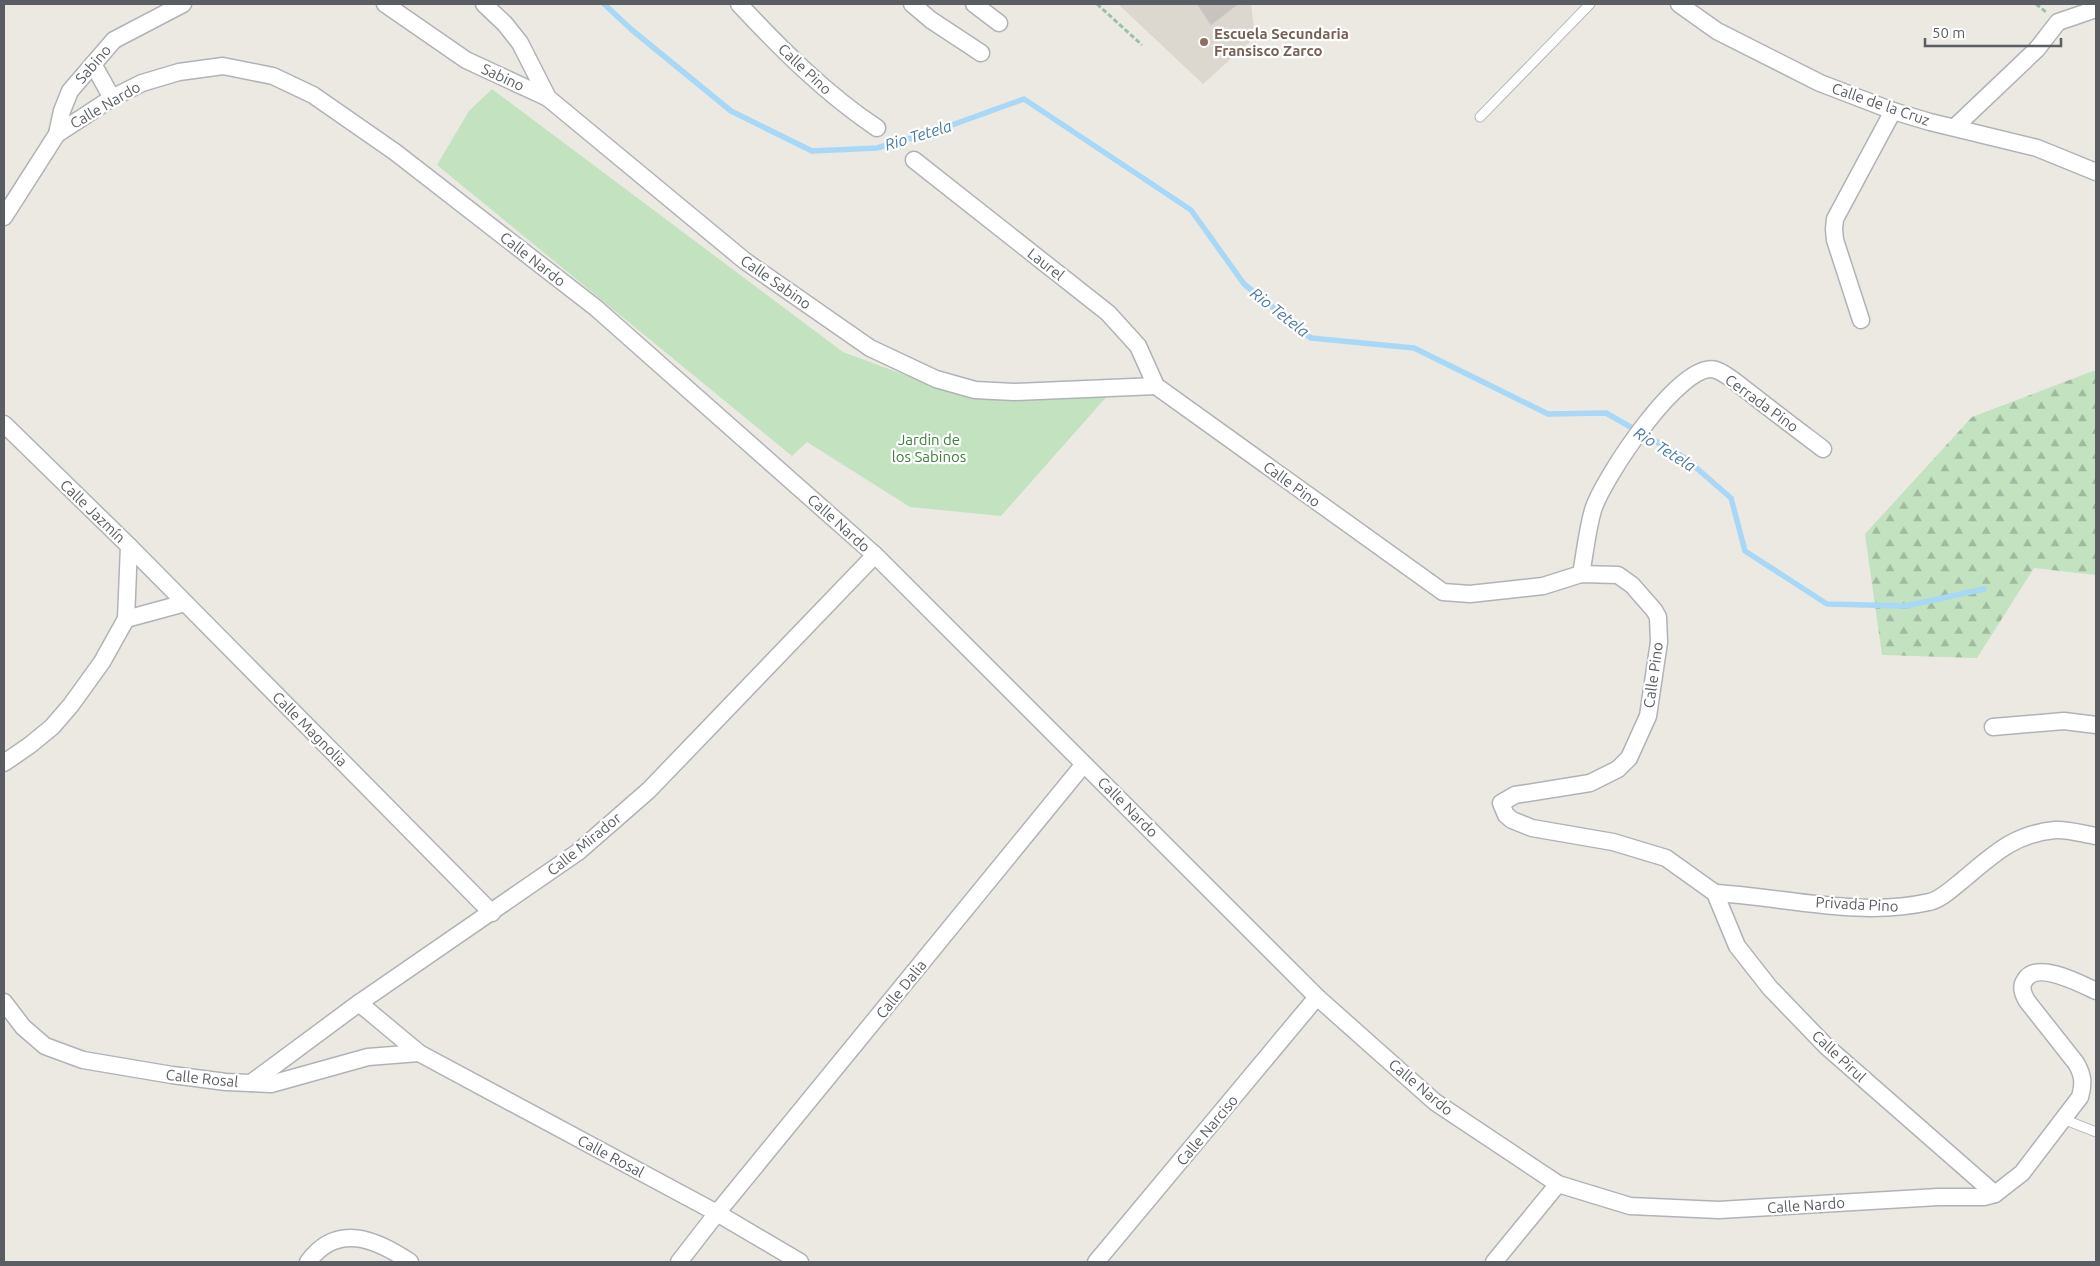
<svg xmlns="http://www.w3.org/2000/svg" width="2100" height="1266" font-family="Ubuntu,sans-serif">
  <defs>
    <pattern id="forest-firs" width="22" height="20" patternUnits="userSpaceOnUse" patternTransform="scale(1.25)"><rect width="22" height="20" fill="#c2e2c0"/><path d="M5 1l3.5 6h-7zM16 11l3.5 6h-7z" fill="#a1ba9f"/></pattern>
  </defs>
  <rect width="100%" height="100%" fill="#ece9e2"/>
  <polygon fill="#dcd8d0" points="1118,4 1251,4 1255,37 1203,84"/>
  <polygon fill="url(#forest-firs)" points="2093,371 2096,371 2096,575 2034,568 1977,658 1882,655 1865,534 1972,417"/>
  <polygon fill="#c2e2c0" points="492,89 843,352 962,396 1109,394 1001,516 910,507 807,442 792,456 437,165 469,111"/>
  <g fill="none" stroke-linecap="round" stroke-linejoin="round">
    <polyline stroke="#a7d8f7" stroke-width="5.5" points="604,4 632,30 731,111 812,151 877,148 938,130 1024,99 1191,210 1244,284 1311,338 1414,348 1548,414 1606,413 1685,458 1731,498 1745,551 1827,604 1906,606 1984,589"/>
  </g>
  <polygon fill="#c7c4c0" stroke="#d0cbc1" points="1197,4 1238,4 1211,25"/>
  <g fill="none" stroke-linecap="round" stroke-linejoin="round">
    <g stroke="#b0b3b6" stroke-width="11">
      <g id="lane">
        <polyline points="1480,117 1590,4"/>
        <polyline points="2063,1119 2096,1132"/>
      </g>
    </g>
    <g stroke="#b0b3b6" stroke-width="19">
      <g id="street">
        <polyline points="385,4 466,60 548,98"/>
        <polyline points="484,4 505,24 520,43 548,98 745,261 870,348 936,379 975,390 1014,392 1156,386"/>
        <path d="M739 4C781 49 826 94 877 128"/>
        <polyline points="912,4 931,20 981,53"/>
        <polyline points="974,4 999,23"/>
        <polyline points="1679,4 1717,31 1820,83 1893,111 1930,122 2037,148 2096,172"/>
        <polyline points="93,64 112,98"/>
        <polyline points="1955,127 2037,49 2058,22 2096,9"/>
        <path d="M57 134 112 98 142 83 179 72 223 66 273 76 313 95 395 152 596 308 875 555 1317 997 1435 1102 1558 1184 1630 1206 1719 1210 1938 1197H1984L1995 1194 2022 1173 2080 1097C2084 1083 2083 1075 2076 1063L2027 1001C2023 994 2020 987 2025 980 2037 960 2081 984 2096 991"/>
        <polyline points="914,160 1108,313 1138,346 1156,386 1443,592 1470,594 1543,586 1581,574 1618,575 1632,585 1654,610 1658,617 1659,642 1648,716 1629,758 1618,769 1590,783 1515,795 1501,803 1506,815 1512,820 1532,828 1613,842 1666,858 1715,893"/>
        <polyline points="4,217 57,134 62,111 70,91 114,40 183,4"/>
        <polyline points="1861,320 1835,240 1834,229 1835,219 1893,111"/>
        <polyline points="4,424 129,546 492,913"/>
        <path d="M1581 574C1585 553 1587 531 1593 510 1602 480 1682 358 1716 370 1728 374 1740 386 1750 393 1774 412 1798 430 1823 449"/>
        <polyline points="126,619 185,603"/>
        <polyline points="1993,727 2064,721 2096,725"/>
        <polyline points="4,763 30,745 52,727 71,705 102,662 126,619 129,546"/>
        <polyline points="1715,893 1737,946 1770,988 1826,1046 1995,1194"/>
        <path d="M1715 893C1785 897 1860 918 1929 902 1941 900 1955 886 1964 879 1994 854 2014 834 2055 830 2068 829 2083 834 2096 836"/>
        <polyline points="4,1002 23,1027 45,1046 83,1060 172,1075 226,1082 271,1084 368,1057 419,1053"/>
        <polyline points="359,1003 419,1053 717,1213 800,1262"/>
        <polyline points="251,1083 359,1003 578,852 649,790 875,555"/>
        <path d="M308 1262C337 1222 376 1239 410 1262"/>
        <polyline points="679,1262 717,1213 1084,764"/>
        <polyline points="1096,1262 1317,997"/>
        <polyline points="1494,1262 1558,1184"/>
      </g>
    </g>
    <g stroke="#9ac2a3" stroke-width="3" stroke-dasharray="5 2.5" stroke-linecap="butt">
      <polyline points="1097,4 1142,45"/>
      <polyline points="2036,4 2046,12"/>
    </g>
    <use href="#lane" stroke="#fff" stroke-width="9"/>
    <use href="#street" stroke="#fff" stroke-width="16"/>
  </g>
  <circle fill="#8d6e63" stroke="#fff" stroke-width="2" cx="1204" cy="42" r="5"/>
  <g text-anchor="middle" dominant-baseline="central" stroke-width="4.5" stroke-linejoin="round" paint-order="stroke">
    <g font-size="15" font-weight="bold" fill="#785e54" stroke="#fff" text-anchor="start">
      <text x="1214" y="33">Escuela Secundaria<tspan x="1214" dy="17">Fransisco Zarco</tspan></text>
    </g>
    <g font-size="15" fill="#5a5e62" stroke="#fff">
      <text transform="translate(93 64) rotate(-49)">Sabino</text>
      <text transform="translate(805 69) rotate(43)">Calle Pino</text>
      <text transform="translate(503 77) rotate(25)">Sabino</text>
      <text transform="translate(1881 104) rotate(19)">Calle de la Cruz</text>
      <text transform="translate(105 105) rotate(-30)">Calle Nardo</text>
      <text transform="translate(533 259) rotate(38)">Calle Nardo</text>
      <text transform="translate(1046 264) rotate(38)">Laurel</text>
      <text transform="translate(776 282) rotate(35)">Calle Sabino</text>
      <text transform="translate(1762 403) rotate(36)">Cerrada Pino</text>
      <text transform="translate(1292 484) rotate(36)">Calle Pino</text>
      <text transform="translate(93 511) rotate(44)">Calle Jazmín</text>
      <text transform="translate(839 523) rotate(42)">Calle Nardo</text>
      <text transform="translate(1653 675) rotate(-82)">Calle Pino</text>
      <text transform="translate(310 729) rotate(45)">Calle Magnolia</text>
      <text transform="translate(1128 807) rotate(45)">Calle Nardo</text>
      <text transform="translate(584 844) rotate(-39)">Calle Mirador</text>
      <text transform="translate(1857 904) rotate(3)">Privada Pino</text>
      <text transform="translate(901 989) rotate(-51)">Calle Dalia</text>
      <text transform="translate(1839 1056) rotate(43)">Calle Pirul</text>
      <text transform="translate(202 1078) rotate(6)">Calle Rosal</text>
      <text transform="translate(1421 1087) rotate(40)">Calle Nardo</text>
      <text transform="translate(1207 1130) rotate(-50)">Calle Narciso</text>
      <text transform="translate(611 1156) rotate(28)">Calle Rosal</text>
      <text transform="translate(1806 1205) rotate(-4)">Calle Nardo</text>
    </g>
    <g font-size="15" fill="#3c803b" stroke="#fff">
      <text x="929" y="439">Jardin de<tspan x="929" dy="17">los Sabinos</tspan></text>
    </g>
    <g font-size="16" font-style="italic" fill="#467aa7" stroke="#fff">
      <text transform="translate(918 135) rotate(-17)">Rio Tetela</text>
      <text transform="translate(1280 312) rotate(38)">Rio Tetela</text>
      <text transform="translate(1665 449) rotate(32)">Rio Tetela</text>
    </g>
  </g>
  <rect width="2100" height="1266" fill="none" stroke="#5a5e62" stroke-width="10"/>
  <path d="M1925 38v8h136v-8" fill="none" stroke="#5a5e62" stroke-width="2.5"/>
  <text x="1932" y="38" font-size="15" fill="#5a5e62" stroke="#ffffff" stroke-width="4" paint-order="stroke">50 m</text>
</svg>
